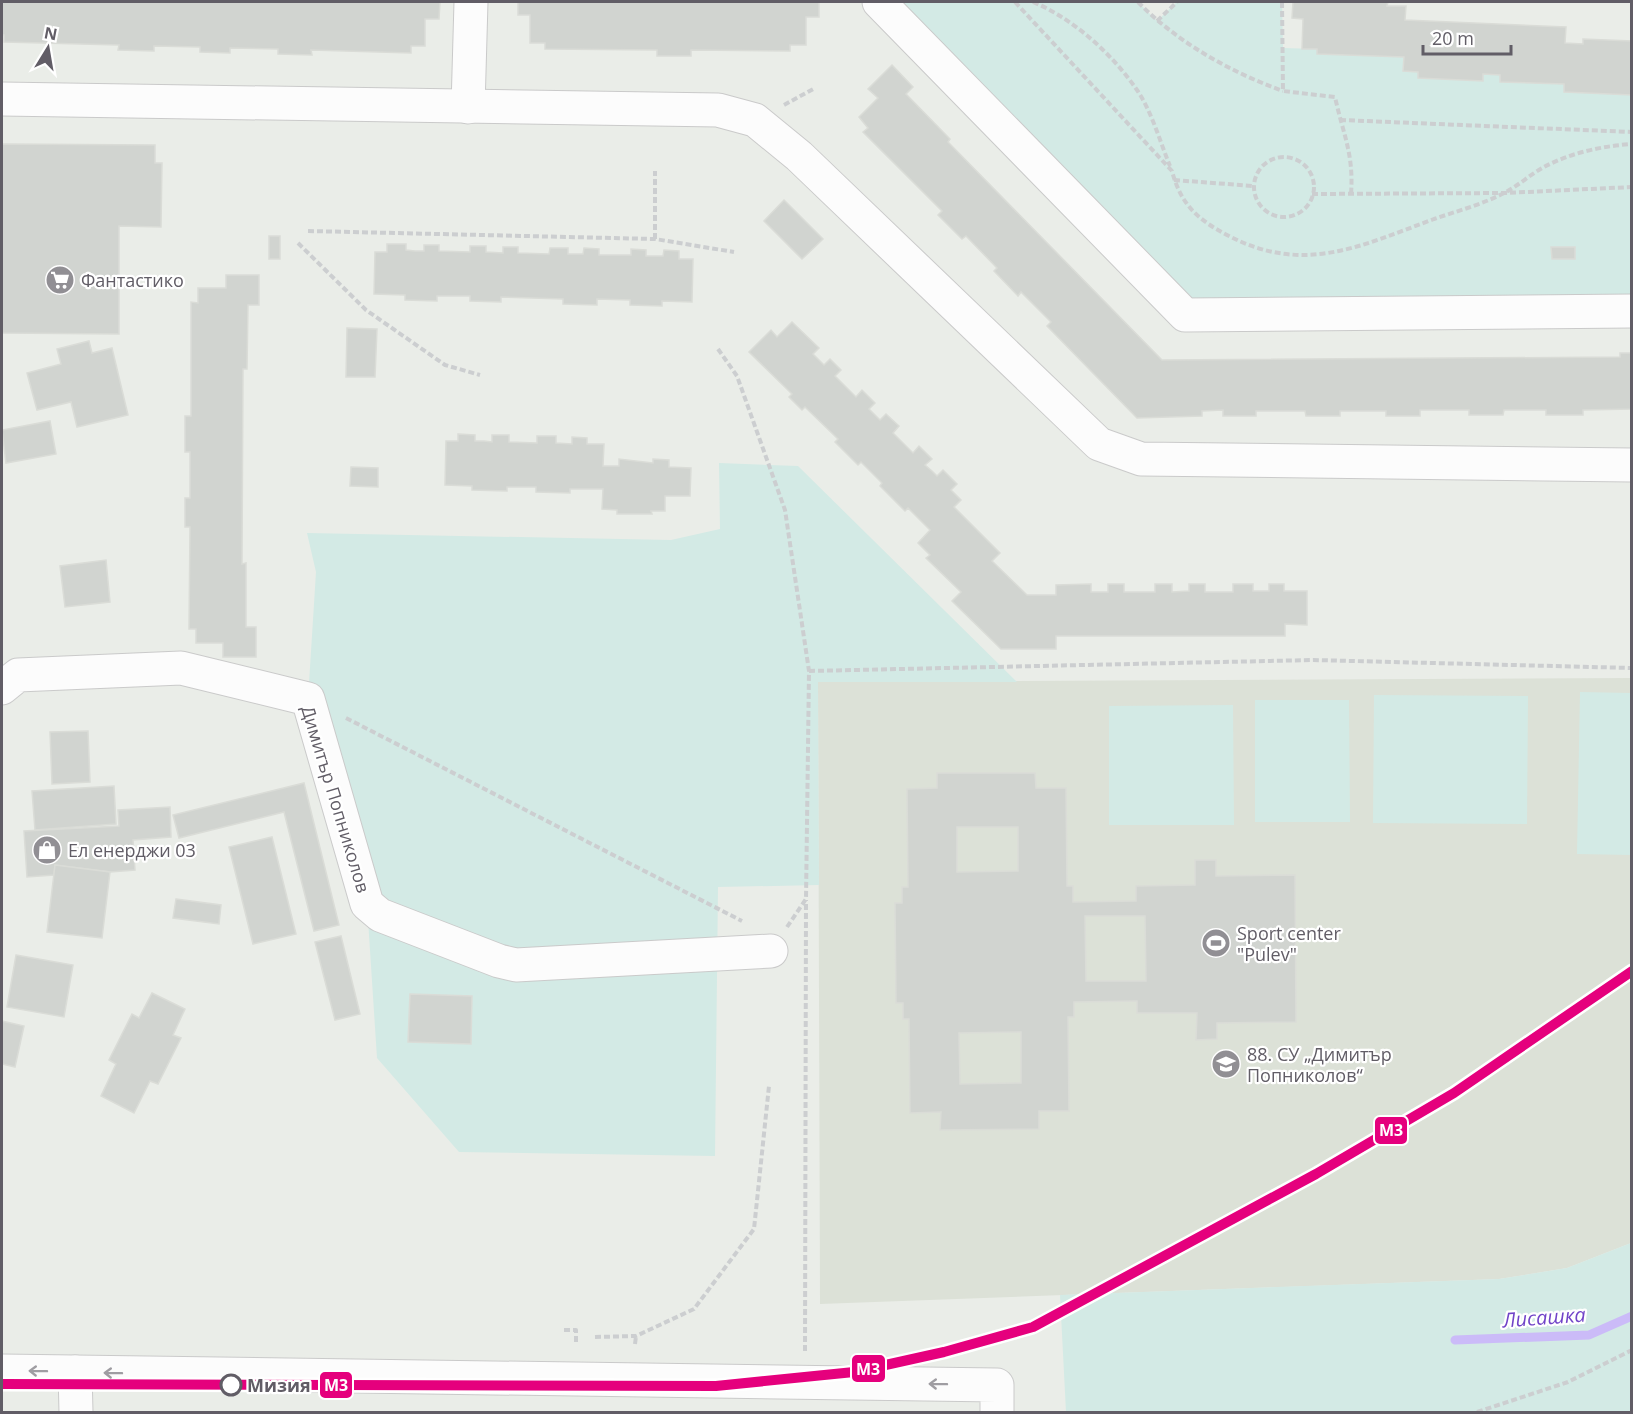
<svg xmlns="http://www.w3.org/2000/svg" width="1633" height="1414" font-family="'Open Sans',sans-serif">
  <rect width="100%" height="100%" fill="#eaede8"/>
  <polygon fill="#dce1d7" points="1631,678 1631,1243 1567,1268 1499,1279 820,1304 818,682"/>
  <g fill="#d3eae5">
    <polygon points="890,2 1138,2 1157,21 1177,2 1282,2 1283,48 1317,49 1317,54 1404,57 1403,71 1418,72 1419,78 1483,81 1483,74 1500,75 1500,82 1564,84 1564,92 1631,95 1631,311 1185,315"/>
    <polygon points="719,463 798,466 1017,682 818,682 819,885 718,887 715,1156 459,1152 377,1058 367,904 308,699 316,572 307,533 671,540 720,529"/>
    <polygon points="1580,692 1631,693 1631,855 1577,854"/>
    <polygon points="1374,695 1528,696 1527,824 1373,823"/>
    <polygon points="1255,700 1349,700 1350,822 1255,822"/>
    <polygon points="1233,705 1234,825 1109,825 1109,706"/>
    <polygon points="1631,1243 1631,1412 1066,1412 1060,1295 1499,1279 1567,1268"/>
  </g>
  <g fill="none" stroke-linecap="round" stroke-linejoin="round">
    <polyline stroke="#cbbbf8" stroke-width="9" points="1455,1340 1589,1335 1632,1316"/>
  </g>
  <g fill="#d1d4d0" stroke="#dadcd7" stroke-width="1.5" fill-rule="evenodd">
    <polygon points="2,2 440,2 439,19 425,19 425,46 411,46 411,53 311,50 312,55 278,54 278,49 230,48 230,53 200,52 200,47 154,46 154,51 118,50 119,45 4,42 4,35 2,35"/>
    <polygon points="518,2 819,2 819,17 806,17 806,45 790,45 790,51 691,50 691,56 657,56 657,50 545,49 545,43 530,43 530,15 518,15"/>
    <polygon points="1293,2 1388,2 1387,6 1406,6 1405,20 1566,27 1565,43 1583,44 1583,39 1632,41 1632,95 1564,92 1564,84 1500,82 1500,75 1483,74 1483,81 1418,78 1418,72 1403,71 1404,57 1317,54 1317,49 1302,49 1303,19 1292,18"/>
    <polygon points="892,65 913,87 906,94 950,139 948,142 1162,360 1620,357 1620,353 1632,353 1632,409 1583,410 1583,415 1546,415 1546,410 1504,410 1503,415 1469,415 1469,410 1420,410 1420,416 1386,416 1386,411 1340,411 1340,416 1306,416 1305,411 1256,411 1256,416 1223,416 1223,410 1202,411 1202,416 1137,418 1047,326 1051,322 1021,292 1018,296 994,271 997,268 966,236 962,239 938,215 942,211 863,132 868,128 859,117 878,98 868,89"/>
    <polygon points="2,144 155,145 155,163 162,163 161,227 119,226 119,334 2,333"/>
    <polygon points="784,200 823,239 802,259 764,221"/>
    <rect x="269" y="236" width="11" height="23"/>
    <polygon points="387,244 406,244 406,250 415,251 424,251 424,245 439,245 439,251 470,252 470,246 486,246 486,252 503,253 503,247 518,247 518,253 549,254 550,248 568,248 568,254 583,254 584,248 599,249 599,255 631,255 631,249 646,250 646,256 663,256 664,250 679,251 679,259 693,259 692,302 662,301 662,306 630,305 630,300 597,299 597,305 563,304 563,299 501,297 501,302 470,301 470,296 437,296 437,301 405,300 405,295 374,294 375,252 387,252"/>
    <polygon points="1551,247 1575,247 1575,259 1552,259"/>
    <polygon points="226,275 259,275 259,305 248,305 247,369 243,369 242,564 246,563 246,627 256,627 256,657 223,657 223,643 196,643 196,629 189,629 190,527 185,527 185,498 190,498 190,452 185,452 185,416 191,416 191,302 198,303 198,288 226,288"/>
    <polygon points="792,322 819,348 813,354 824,365 830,359 841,370 835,376 856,397 862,390 875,403 869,409 880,420 886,414 899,426 893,433 913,453 919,446 932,459 925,465 932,471 937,476 943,470 957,484 951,490 961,500 954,507 1000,553 992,561 1027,595 1056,595 1056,585 1091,584 1091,592 1108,592 1108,584 1124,584 1124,592 1155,592 1155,584 1172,584 1172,592 1189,591 1189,584 1205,584 1205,592 1233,592 1233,584 1253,584 1253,591 1269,591 1269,584 1284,584 1284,591 1307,591 1307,625 1285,624 1285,636 1056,636 1056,649 1001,649 952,601 961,592 926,558 930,555 918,543 930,530 908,508 905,511 880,486 882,483 861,462 858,465 835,442 838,439 805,407 802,410 789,397 792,394 749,352 771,330 777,337"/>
    <polygon points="347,328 377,329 375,377 346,377"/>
    <polygon points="89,341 92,353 112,348 128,415 77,427 71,402 37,410 27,373 61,364 57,349"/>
    <polygon points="50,421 56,454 6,463 2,430"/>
    <polygon points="458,434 475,435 475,441 484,441 492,442 492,435 509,435 509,442 537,443 537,436 556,436 556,443 572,444 572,437 587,438 587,444 604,444 603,466 619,466 619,459 653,463 653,459 669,460 669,467 691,468 690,496 665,496 665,511 651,511 652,514 617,514 617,510 602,509 603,489 570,489 570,493 536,492 536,487 507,487 507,491 472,490 472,486 445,485 446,441 458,441"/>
    <polygon points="351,467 378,468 378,487 350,486"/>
    <polygon points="106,560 110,602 65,607 60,566"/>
    <polygon points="88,731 90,782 52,784 50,732"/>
    <path d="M937 773H1035L1036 788H1066L1067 886H1073V902L1136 901V886L1195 885V860H1216V876L1295 875 1296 1022 1217 1023V1039L1196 1040 1197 1013H1137V1001L1074 1002V1017H1068L1069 1111H1039V1129L940 1130 941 1112 910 1113 909 1019H903V1003H896L895 903H902V887H908L907 789 937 788ZM957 827H1018V871L957 872ZM1085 916H1145L1146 981H1086ZM1021 1032V1083L960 1084 959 1033Z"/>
    <polygon points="304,783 339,925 314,931 284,812 179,838 173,815"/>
    <polygon points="114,786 116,824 35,830 32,791"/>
    <polygon points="170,807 171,837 133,840 135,870 110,872 55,865 54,875 27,877 24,831 119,826 118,810"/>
    <polygon points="272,837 296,934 253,944 229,847"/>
    <polygon points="55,865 110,872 102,938 47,932"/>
    <polygon points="176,899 221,905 219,924 173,918"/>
    <polygon points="341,936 360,1014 335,1020 315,942"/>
    <polygon points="16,955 73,965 64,1017 7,1007"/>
    <polygon points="152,993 185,1009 173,1035 181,1038 158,1084 150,1081 134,1113 101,1096 116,1064 109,1060 132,1014 139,1018"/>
    <polygon points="410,994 472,996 471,1044 408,1042"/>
    <polygon points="2,1021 24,1026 15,1067 2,1064"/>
  </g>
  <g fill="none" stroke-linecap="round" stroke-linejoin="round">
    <g stroke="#cacaca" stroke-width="35">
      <g id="minor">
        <polyline points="879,2 1185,315 1632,311"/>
        <polyline points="2,99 718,110 755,120 799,156 1099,444 1141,459 1632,465"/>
        <polyline points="468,107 471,2"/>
        <polyline points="2,688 18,675 181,668 308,699 367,904 380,915 499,961 516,965 771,951"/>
        <polyline points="2,1371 997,1385 997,1412"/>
        <polyline points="75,1372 76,1412"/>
      </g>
    </g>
    <g stroke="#ccced0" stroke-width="4" stroke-dasharray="6 3" stroke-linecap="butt">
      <path d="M1015 2 1172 171C1181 205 1198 220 1229 236 1304 275 1361 246 1434 219 1457 211 1484 204 1506 192 1519 185 1531 174 1544 167 1570 153 1602 146 1632 144"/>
      <path d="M1033 2C1074 19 1112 54 1137 90 1152 112 1160 142 1170 166"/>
      <path d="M1138 2C1177 42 1230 72 1283 91"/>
      <path d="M1282 2 1283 91 1335 97C1343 134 1354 154 1351 194"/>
      <polyline points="1157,21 1177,2"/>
      <polyline points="784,105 815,88"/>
      <polyline points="1340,120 1632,132"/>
      <circle cx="1284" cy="187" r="30"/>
      <polyline points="1174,180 1253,186"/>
      <polyline points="1312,194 1505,193 1632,187"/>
      <polyline points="308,231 655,239 734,252"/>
      <polyline points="655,239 655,171"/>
      <polyline points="298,243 366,310 445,365 480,375"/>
      <polyline points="718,349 737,376 785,510 809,671 806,899 787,927"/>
      <polyline points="809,671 1313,660 1632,668"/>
      <polyline points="346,718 742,921"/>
      <polyline points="564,1330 576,1330 576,1343"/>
      <polyline points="595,1337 636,1336 694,1309 754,1229 769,1086"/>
      <polyline points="635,1344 636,1336"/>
      <polyline points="805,1351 806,900"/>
      <polyline points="1477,1412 1568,1382 1632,1350"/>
    </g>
    <use href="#minor" stroke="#fcfcfc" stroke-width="33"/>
    <g stroke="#fff" stroke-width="15">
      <polyline id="metro-1" points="2,1384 716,1386 854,1372 944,1352 1033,1327 1316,1174 1454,1093 1632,971"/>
    </g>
    <use href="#metro-1" stroke="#e5007d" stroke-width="10"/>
  </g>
  <defs><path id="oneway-shaft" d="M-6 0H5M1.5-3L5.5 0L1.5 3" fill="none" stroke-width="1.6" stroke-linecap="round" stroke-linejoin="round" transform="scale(1.5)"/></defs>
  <g stroke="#9f9da2">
    <use href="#oneway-shaft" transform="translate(38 1371) rotate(-179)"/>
    <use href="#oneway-shaft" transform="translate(113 1373) rotate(-179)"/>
    <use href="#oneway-shaft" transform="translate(938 1384) rotate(-179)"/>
  </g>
  <defs>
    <g id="supermarket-disc" transform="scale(1.5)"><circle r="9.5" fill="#918f94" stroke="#fff"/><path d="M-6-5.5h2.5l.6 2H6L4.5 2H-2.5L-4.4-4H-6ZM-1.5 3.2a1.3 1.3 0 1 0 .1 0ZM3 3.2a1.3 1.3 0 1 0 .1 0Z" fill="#fff"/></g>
    <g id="shop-disc" transform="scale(1.5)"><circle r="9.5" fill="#918f94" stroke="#fff"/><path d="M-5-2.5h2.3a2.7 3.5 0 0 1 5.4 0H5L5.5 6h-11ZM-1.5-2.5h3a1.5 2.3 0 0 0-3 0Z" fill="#fff"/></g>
    <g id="stadium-disc" transform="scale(1.5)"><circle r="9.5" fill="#918f94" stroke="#fff"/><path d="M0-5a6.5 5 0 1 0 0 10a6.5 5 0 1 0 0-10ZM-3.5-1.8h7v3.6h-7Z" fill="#fff"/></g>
    <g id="school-disc" transform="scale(1.5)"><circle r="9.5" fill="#918f94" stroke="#fff"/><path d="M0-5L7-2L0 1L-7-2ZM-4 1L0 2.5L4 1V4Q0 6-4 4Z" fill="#fff"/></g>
  </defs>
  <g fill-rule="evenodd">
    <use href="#supermarket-disc" x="60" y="280"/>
    <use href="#shop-disc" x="47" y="850"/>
    <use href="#stadium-disc" x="1216" y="943"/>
    <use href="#school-disc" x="1226" y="1064"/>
  </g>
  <circle fill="#fff" stroke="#615d66" stroke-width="3" cx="231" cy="1385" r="10"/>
  <g text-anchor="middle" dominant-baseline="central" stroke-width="4.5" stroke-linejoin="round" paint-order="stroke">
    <g font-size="18" fill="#615d66" stroke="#fff" text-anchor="start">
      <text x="81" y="280">Фантастико</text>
      <text x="68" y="850">Ел енерджи 03</text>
      <text x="1237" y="933">Sport center<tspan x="1237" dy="21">"Pulev"</tspan></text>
      <text x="1247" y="1054">88. СУ „Димитър<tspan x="1247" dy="21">Попниколов“</tspan></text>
    </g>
    <g font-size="18" fill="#615d66" stroke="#fff">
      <text transform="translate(336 799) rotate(73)">Димитър Попниколов</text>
    </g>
    <g font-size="18" font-weight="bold" fill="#615d66" stroke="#fff" text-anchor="start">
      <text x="247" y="1385">Мизия</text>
    </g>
    <g font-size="20" font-style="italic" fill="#7143c8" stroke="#fff">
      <text transform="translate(1544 1317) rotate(-4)">Лисашка</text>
    </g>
  </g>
  <g stroke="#fff" stroke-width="2">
    <rect x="1374" y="1116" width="34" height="29" rx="6" fill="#e5007d"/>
    <rect x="851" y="1354" width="35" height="29" rx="6" fill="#e5007d"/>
    <rect x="319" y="1371" width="34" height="28" rx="6" fill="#e5007d"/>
  </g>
  <g font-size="16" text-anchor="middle" font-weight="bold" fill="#fff">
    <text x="1391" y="1136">M3</text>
    <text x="868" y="1375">M3</text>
    <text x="336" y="1391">M3</text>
  </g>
  <rect width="1633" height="1414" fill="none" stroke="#615d66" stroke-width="6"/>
  <g transform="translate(48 48) rotate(11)" stroke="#ffffff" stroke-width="4.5" paint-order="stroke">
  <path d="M0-4.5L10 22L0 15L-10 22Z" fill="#615d66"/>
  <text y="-9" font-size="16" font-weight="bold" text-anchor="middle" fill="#615d66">N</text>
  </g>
  <path d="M1423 45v9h88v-9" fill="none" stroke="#615d66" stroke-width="3"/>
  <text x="1432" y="45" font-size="18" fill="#615d66" stroke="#ffffff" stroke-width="4.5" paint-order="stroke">20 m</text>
</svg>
